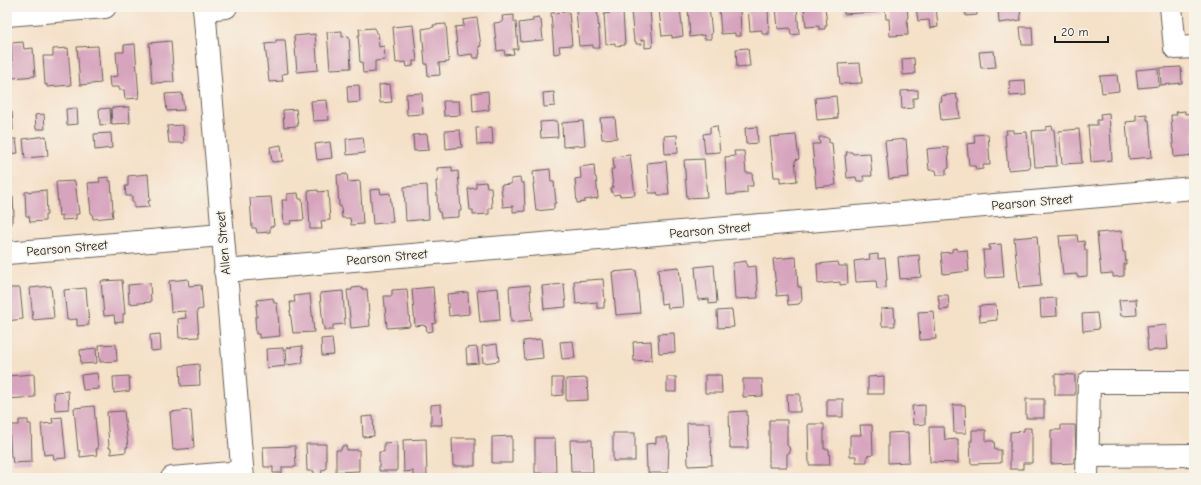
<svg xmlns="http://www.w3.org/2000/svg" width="1201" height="485" font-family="'Comic Neue',sans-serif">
  <rect width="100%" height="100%" fill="#f7f3e8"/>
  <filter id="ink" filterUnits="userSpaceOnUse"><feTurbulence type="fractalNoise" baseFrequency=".025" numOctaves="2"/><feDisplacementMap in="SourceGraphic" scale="8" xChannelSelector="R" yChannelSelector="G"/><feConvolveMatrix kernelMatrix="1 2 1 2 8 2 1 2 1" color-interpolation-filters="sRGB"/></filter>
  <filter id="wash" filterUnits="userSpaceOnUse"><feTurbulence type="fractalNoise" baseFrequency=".012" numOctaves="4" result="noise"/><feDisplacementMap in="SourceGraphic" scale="16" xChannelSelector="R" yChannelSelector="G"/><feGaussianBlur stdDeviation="0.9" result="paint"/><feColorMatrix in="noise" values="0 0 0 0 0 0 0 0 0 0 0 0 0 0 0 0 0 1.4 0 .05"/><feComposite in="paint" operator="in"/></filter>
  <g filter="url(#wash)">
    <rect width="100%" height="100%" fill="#f5e0c8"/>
    <g id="blocks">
      <g fill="#d7a4bd">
        <polygon points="636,7 644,7 644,10 650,10 653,47 645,48 645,39 641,40 642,44 636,44 636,41 634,41 631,11 636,11"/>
        <polygon points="661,7 668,7 668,8 680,7 683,36 672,38 672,35 662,36 659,10 661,10"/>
        <polygon points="688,7 709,7 712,34 711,34 711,39 704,39 704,35 690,37"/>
        <polygon points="719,7 740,7 741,36 735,36 735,33 721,34"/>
        <polygon points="748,7 768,7 769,34 762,34 762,30 750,31"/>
        <polygon points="776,7 797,7 799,34 791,35 790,28 778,29"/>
        <polygon points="804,7 825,7 827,26 825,26 825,29 819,29 819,26 806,27"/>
        <polygon points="844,7 876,7 877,12 844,14"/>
        <polygon points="885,7 907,7 908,17 907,18 908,35 890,36 889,19 886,19"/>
        <polygon points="916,7 936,7 938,27 930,28 929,20 918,21"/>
        <polygon points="965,7 976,7 977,15 966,16"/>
        <polygon points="998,7 1020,7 1021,20 999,23"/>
        <polygon points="597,9 600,44 599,48 593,48 593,45 579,46 576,10"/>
        <polygon points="610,11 617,11 617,13 623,12 625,45 615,46 615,43 606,44 604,14 610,13"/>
        <polygon points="569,12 572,45 559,46 560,53 554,54 551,13"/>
        <polygon points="514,15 514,22 516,22 518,49 513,49 514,54 505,55 504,50 497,51 494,23 503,22 502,16"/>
        <polygon points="539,17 539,20 541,20 543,40 521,42 519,23 533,21 533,18"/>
        <polygon points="477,18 481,46 479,46 480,54 479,54 479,58 473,58 472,54 458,56 455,27 464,26 463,20"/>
        <polygon points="446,24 449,62 439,63 440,75 428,76 427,64 425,64 422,29 434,27 433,25"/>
        <polygon points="413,25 417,61 413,61 413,66 407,67 406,62 396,63 393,27"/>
        <polygon points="1020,27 1032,27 1033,45 1022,45"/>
        <polygon points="375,28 376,33 378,33 379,47 384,46 385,60 375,61 375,72 363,73 362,62 360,62 358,35 360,35 359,29"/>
        <polygon points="342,31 342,37 349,36 351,68 330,69 327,32"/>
        <polygon points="315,34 318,70 297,72 294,36"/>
        <polygon points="276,40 285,40 288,73 282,74 283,81 269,82 265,44 276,43"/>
        <polygon points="171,41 174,82 152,83 149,43"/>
        <polygon points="23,42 24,49 33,48 35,76 13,78 11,43"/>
        <polygon points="135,44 139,98 125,99 124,90 119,90 119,87 110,87 109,77 118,76 116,52 124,52 124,45"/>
        <polygon points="98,46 101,83 80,85 77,47"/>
        <polygon points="68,48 71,85 47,87 47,84 45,85 43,56 53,56 53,49"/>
        <polygon points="748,48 750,66 737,67 736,49"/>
        <polygon points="994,51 996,67 981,68 979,52"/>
        <polygon points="914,58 915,74 903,75 902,59"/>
        <polygon points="860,63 862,83 840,84 838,64"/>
        <polygon points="1181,67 1182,83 1161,85 1160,68"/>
        <polygon points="1158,68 1159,86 1138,88 1136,70"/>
        <polygon points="1117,75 1119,91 1102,93 1100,76"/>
        <polygon points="1025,80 1026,95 1010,96 1009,81"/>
        <polygon points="390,84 392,102 380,103 379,85"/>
        <polygon points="359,85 360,102 348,103 347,86"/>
        <polygon points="918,90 918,98 913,98 913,108 902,109 901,91"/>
        <polygon points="488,91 489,110 473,112 472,93"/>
        <polygon points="554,92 555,106 544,107 543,93"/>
        <polygon points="182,93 184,110 167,111 165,94"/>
        <polygon points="422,93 423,114 407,115 406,94"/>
        <polygon points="956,94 957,99 958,99 960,118 941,120 939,101 942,101 941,96"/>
        <polygon points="836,96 838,118 817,120 815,98"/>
        <polygon points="327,100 329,120 313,121 311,101"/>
        <polygon points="443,101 459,101 460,115 444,116"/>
        <polygon points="129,107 130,123 112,124 111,108"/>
        <polygon points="77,108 78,124 67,125 66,109"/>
        <polygon points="110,108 111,124 100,125 99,109"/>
        <polygon points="296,109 298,126 284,127 283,110"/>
        <polygon points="1185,111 1185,114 1194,113 1194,155 1174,157 1171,115 1177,115 1176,112"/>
        <polygon points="7,112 12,112 13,130 7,131"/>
        <polygon points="1109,113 1112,160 1091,162 1088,125 1097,125 1097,120 1101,120 1100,114"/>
        <polygon points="44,114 45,129 36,129 35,115"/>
        <polygon points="1147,114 1147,120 1149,120 1152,157 1129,159 1126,122 1136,121 1136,115"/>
        <polygon points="615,117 617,138 602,139 600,118"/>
        <polygon points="557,121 558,137 541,138 540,122"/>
        <polygon points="583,121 585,145 563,147 562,123"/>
        <polygon points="183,125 184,143 169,143 167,126"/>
        <polygon points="717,126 720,152 705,153 703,134 710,133 710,127"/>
        <polygon points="1052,126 1053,130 1054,130 1057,166 1035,167 1032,131 1046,130 1046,127"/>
        <polygon points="492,127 493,144 477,145 476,128"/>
        <polygon points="757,127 758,143 746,144 745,128"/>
        <polygon points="1079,129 1082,163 1062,164 1059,131"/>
        <polygon points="460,130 462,147 446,149 445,131"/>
        <polygon points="1006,130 1013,130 1013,133 1027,132 1030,168 1008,170 1005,135 1007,134"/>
        <polygon points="111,133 112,148 95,150 94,134"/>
        <polygon points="427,134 429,150 414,151 413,135"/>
        <polygon points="988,134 990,165 983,165 983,169 976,170 975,166 969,166 967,144 975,143 974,135"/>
        <polygon points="677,135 678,153 665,154 664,136"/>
        <polygon points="796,135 799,159 795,160 797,181 780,183 780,177 774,177 770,137"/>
        <polygon points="46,136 48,156 25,158 23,139"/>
        <polygon points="363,137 365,153 347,155 346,139"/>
        <polygon points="819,137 825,137 829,139 829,143 832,143 836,185 816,187 812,144 820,144"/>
        <polygon points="7,139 16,139 18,153 7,154"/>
        <polygon points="906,139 909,177 889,179 885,141"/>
        <polygon points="330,142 332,158 317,160 315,144"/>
        <polygon points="281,145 283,161 272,162 270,147"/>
        <polygon points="948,147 949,168 946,169 946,175 937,175 936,170 929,170 927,149"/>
        <polygon points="734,151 744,151 746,173 752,173 753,186 747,186 747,193 727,195 725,157 735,156"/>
        <polygon points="846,152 852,152 853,154 870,153 872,176 863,176 864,181 857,181 856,177 847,178 845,155 847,155"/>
        <polygon points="630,155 635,195 620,196 619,194 614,195 612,193 611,189 613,187 611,169 614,169 613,157"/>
        <polygon points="704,159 707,197 687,198 684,160"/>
        <polygon points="666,161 669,195 658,195 657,192 656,193 649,193 647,163"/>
        <polygon points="594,165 595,177 596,177 598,198 584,200 585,202 577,203 575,179 581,178 580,167"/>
        <polygon points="452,167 452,172 458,171 461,211 459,211 459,217 441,218 440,212 438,212 436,181 438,181 437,168"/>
        <polygon points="550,169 551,182 554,182 556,203 554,203 554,209 536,211 533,184 534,184 533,171"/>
        <polygon points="148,174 150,201 148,201 149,207 134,208 134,202 132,202 132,196 126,196 125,186 128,186 128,176"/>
        <polygon points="347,174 348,182 360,181 363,224 351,225 350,218 342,218 341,206 339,206 337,175"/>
        <polygon points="109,177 109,181 111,181 113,211 112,211 113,217 93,219 92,213 91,213 88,183 100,182 99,178"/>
        <polygon points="520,178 521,183 524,183 525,211 513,212 513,206 503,207 501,185 511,184 511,179"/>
        <polygon points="75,181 79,214 76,214 76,219 62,220 62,215 59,216 56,182"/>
        <polygon points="486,182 487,187 491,187 492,208 489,208 489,214 473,215 473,210 470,210 468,189 476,188 476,183"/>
        <polygon points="427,185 429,219 406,221 404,187"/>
        <polygon points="380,189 381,194 390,193 393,222 373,224 370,190"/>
        <polygon points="46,190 47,215 45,215 45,221 30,222 29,216 26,216 25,192"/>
        <polygon points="318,190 318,192 328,191 330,220 321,221 322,229 310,229 308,191"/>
        <polygon points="298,193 299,199 302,199 304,220 290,221 291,224 284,224 282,200 287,200 287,194"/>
        <polygon points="7,197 13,197 14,216 12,216 12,224 7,225"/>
        <polygon points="271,197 274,226 270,227 270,232 257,233 256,228 252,228 250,198"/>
        <polygon points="1121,231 1123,252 1125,252 1126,264 1124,264 1124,276 1113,277 1113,273 1101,274 1097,233"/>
        <polygon points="1077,235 1078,242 1084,241 1085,250 1087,250 1087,276 1077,277 1077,274 1063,275 1059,236"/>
        <polygon points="1037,236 1041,286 1019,288 1014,238"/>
        <polygon points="1001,244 1004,277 985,278 983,250 990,250 989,245"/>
        <polygon points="957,248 958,251 967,250 969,271 943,274 941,253 952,252 952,249"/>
        <polygon points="878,254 878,259 885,258 887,280 886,280 886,288 877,289 876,281 856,282 854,261 870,259 869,255"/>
        <polygon points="919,255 921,277 900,279 898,257"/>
        <polygon points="796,257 798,287 801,287 802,300 799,304 788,305 787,295 777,296 773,259"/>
        <polygon points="746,261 747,267 756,266 758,298 735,299 733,263"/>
        <polygon points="838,262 839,266 847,266 848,284 840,285 840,282 818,284 817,264"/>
        <polygon points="714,265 717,303 709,304 709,299 698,300 695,267"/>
        <polygon points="679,267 683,307 668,308 667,303 661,304 658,269"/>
        <polygon points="636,270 640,313 616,315 612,272"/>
        <polygon points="188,279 189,286 201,285 203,309 197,310 199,337 179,338 178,319 186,318 185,311 171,312 169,281"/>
        <polygon points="603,279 605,302 604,302 604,308 597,308 597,302 576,304 574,281"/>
        <polygon points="122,280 125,314 123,314 123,322 115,323 114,315 104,316 101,281"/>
        <polygon points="150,283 151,302 129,304 128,285"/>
        <polygon points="564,284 566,307 544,309 542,286"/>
        <polygon points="530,285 532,320 511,322 509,287"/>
        <polygon points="51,286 54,318 33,320 30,288"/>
        <polygon points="362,287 362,289 367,289 370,326 351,328 347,290 352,290 352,288"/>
        <polygon points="433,287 436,323 432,324 433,331 427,332 426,326 425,327 424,325 415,326 412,289"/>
        <polygon points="8,288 20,288 23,319 7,321 7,294 9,294"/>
        <polygon points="86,288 89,325 77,326 77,319 67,320 64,290"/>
        <polygon points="498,288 500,320 480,322 477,290"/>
        <polygon points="407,289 410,326 387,328 384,296 392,296 392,290"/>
        <polygon points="343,291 345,324 333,325 333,330 324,330 324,326 323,326 320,293"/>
        <polygon points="468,292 469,314 449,316 447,294"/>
        <polygon points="310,294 314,332 293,333 290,311 291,311 290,302 295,302 294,296"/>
        <polygon points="938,295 948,295 949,309 940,310"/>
        <polygon points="273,298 274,303 277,303 280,336 259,338 259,334 256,334 255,317 257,317 256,305 258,305 257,300"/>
        <polygon points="1056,298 1057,316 1041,317 1040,299"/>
        <polygon points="1136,299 1137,315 1121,316 1119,300"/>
        <polygon points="996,305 997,320 980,322 979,306"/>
        <polygon points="894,308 895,326 882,326 881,309"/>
        <polygon points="732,310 734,327 718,328 717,311"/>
        <polygon points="934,311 936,339 920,340 918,312"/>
        <polygon points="1097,313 1099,329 1083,331 1082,314"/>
        <polygon points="1166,325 1168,349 1148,351 1146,327"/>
        <polygon points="674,333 675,352 659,353 658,334"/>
        <polygon points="160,334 161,350 151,351 150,335"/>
        <polygon points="332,338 334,355 322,356 321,339"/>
        <polygon points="541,339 543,358 525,360 523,341"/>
        <polygon points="573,341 575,358 562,359 560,342"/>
        <polygon points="651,341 652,360 634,361 633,342"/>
        <polygon points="116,344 117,361 100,362 99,345"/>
        <polygon points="497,344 499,361 483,363 482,346"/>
        <polygon points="302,346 303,363 287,365 286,348"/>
        <polygon points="477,347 479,363 467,364 466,348"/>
        <polygon points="96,348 97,363 81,364 80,350"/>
        <polygon points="283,348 285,366 267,368 266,349"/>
        <polygon points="199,364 200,385 181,386 180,366"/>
        <polygon points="97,373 99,389 83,390 81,375"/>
        <polygon points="34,374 35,397 7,399 7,376"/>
        <polygon points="1055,374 1075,375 1075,395 1055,395"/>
        <polygon points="705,375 721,375 722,393 705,393"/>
        <polygon points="129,376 130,391 114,393 113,377"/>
        <polygon points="884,376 884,394 868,394 868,377"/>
        <rect x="667" y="377" width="9" height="15"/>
        <polygon points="552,378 563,378 563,395 552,396"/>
        <polygon points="587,378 588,400 566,401 566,379"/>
        <polygon points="743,379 762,379 763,396 743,397"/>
        <polygon points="68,391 69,409 55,410 54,392"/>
        <polygon points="787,394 800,394 800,412 788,412"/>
        <rect x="827" y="399" width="16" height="18"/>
        <rect x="1026" y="399" width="18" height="19"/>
        <polygon points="441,404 442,425 431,425 431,405"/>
        <polygon points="925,405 925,424 913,425 912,406"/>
        <polygon points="953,405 965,405 966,433 954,433"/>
        <polygon points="94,406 98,449 96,449 97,455 80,457 80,451 78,451 74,408"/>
        <polygon points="191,410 194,448 173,450 170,412"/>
        <polygon points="124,411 128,447 126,447 126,452 111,454 111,448 109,448 107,412"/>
        <polygon points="747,411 748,448 730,448 729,412"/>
        <polygon points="373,416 374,436 363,437 362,417"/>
        <polygon points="62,417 66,458 54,459 53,454 44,455 41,424 53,423 52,418"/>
        <polygon points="19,420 28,420 28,424 31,424 32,462 13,463 12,457 11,457 9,425 19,425"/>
        <polygon points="769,420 787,420 787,445 789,447 790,452 787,454 787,467 769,467"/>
        <polygon points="687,423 710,423 712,465 688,466"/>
        <polygon points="808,424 824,424 824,449 829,449 830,465 809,465"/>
        <polygon points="860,425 872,425 873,455 867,456 867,462 856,462 856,456 850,456 850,435 861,435"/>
        <polygon points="1061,425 1075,425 1076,457 1074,458 1074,463 1051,464 1051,430 1061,430"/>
        <polygon points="929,427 944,427 945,440 958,439 958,463 930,462"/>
        <polygon points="1024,428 1031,428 1031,432 1032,432 1032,463 1023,463 1023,469 1010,469 1010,432 1024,431"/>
        <polygon points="972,430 986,430 986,441 994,441 995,450 1001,450 1001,463 971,464 970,441 972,441"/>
        <polygon points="908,432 909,462 888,463 888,433"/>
        <rect x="613" y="433" width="22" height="28"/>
        <polygon points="512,436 512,463 492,463 492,437"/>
        <polygon points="656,437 667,437 668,443 669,443 668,473 648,473 648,468 647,468 646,444 656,443"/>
        <polygon points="452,438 475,438 475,466 453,466"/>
        <polygon points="535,438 555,438 556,473 535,473"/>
        <polygon points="426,439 427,477 413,478 413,471 404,472 403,440"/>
        <polygon points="570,440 592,440 593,472 571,472"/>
        <polygon points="397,442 397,471 379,471 379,452 384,452 384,443"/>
        <polygon points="306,444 326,444 326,469 322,470 321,475 314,475 314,471 307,471"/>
        <polygon points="295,446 296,467 282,467 282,473 273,473 273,467 264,467 263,447"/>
        <polygon points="342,446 346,446 347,450 359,450 359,471 336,472 336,450 341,450"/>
      </g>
    </g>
  </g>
  <g filter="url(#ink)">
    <use href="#blocks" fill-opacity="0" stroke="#686158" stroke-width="1"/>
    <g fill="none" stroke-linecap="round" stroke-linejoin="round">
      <g stroke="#686158" stroke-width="24">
        <g id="minor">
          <polyline points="204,7 243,478"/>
          <polyline points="1171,7 1175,48 1194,47"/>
          <polyline points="204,9 226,7"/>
          <polyline points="7,15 105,7"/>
          <polyline points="7,253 222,235"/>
          <polyline points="225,271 1194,188"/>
          <polyline points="1087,456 1194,455"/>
          <polyline points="172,478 242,472"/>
          <polyline points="1087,478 1089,382 1194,382"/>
        </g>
      </g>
      <use href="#minor" stroke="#fff" stroke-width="22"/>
    </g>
  </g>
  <g text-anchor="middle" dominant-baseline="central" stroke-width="3.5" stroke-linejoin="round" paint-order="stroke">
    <g font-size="13" fill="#1c1c1c" stroke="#f7f3e8">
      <text transform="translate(1032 202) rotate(-5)">Pearson Street</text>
      <text transform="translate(710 230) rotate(-5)">Pearson Street</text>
      <text transform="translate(223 243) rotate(-95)">Allen Street</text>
      <text transform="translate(67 248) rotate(-5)">Pearson Street</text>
      <text transform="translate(387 257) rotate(-5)">Pearson Street</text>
    </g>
  </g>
  <rect width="1201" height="485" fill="none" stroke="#f7f3e8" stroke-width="24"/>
  <path d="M1055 36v6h53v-6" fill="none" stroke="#1c1c1c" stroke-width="2"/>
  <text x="1061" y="36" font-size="12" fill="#1c1c1c" stroke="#f7f3e8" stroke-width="3" paint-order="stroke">20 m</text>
</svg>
